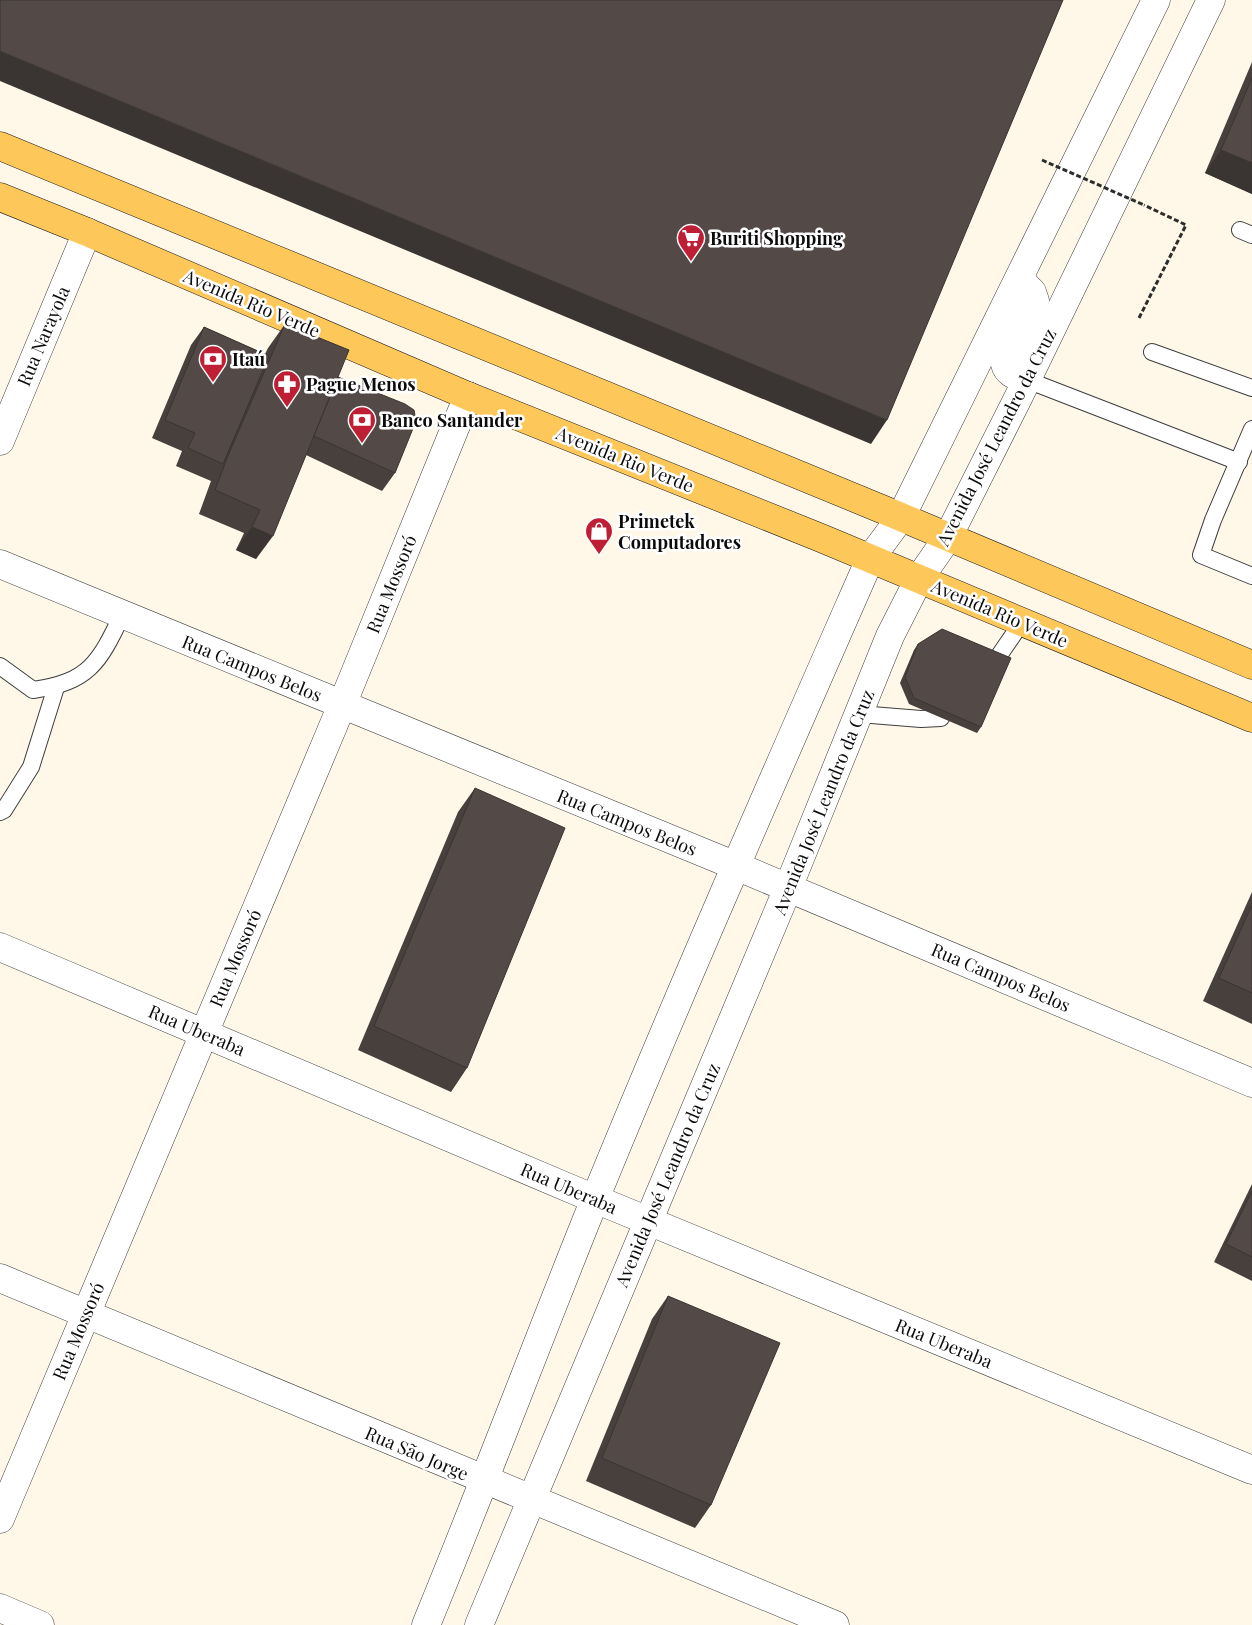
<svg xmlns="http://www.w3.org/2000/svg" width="1252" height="1625" font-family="'Playfair Display',serif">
  <rect width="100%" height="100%" fill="#fff8e8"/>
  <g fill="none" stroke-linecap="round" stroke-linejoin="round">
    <g stroke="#3e3e3e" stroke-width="18">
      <g id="service">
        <polyline points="1240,230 1252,235"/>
        <polyline points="1152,352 1252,388"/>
        <polyline points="1027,380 1239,462"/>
        <polyline points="1252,429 1213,520 1201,555 1252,576"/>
        <polyline points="996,660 1022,622"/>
        <path d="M0 666 33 690C89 682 99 663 122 615"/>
        <polyline points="859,714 921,719 941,718"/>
        <polyline points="0,812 4,810 31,767 56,687"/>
      </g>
    </g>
    <g stroke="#3e3e3e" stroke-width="29">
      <g id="minor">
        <polyline points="0,441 87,232"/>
        <polyline points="0,564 736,866 1252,1083"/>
        <polyline points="0,947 595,1199 1252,1470"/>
        <polyline points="0,1278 835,1625"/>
        <polyline points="0,1519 342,705 468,396"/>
        <polyline points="0,1608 40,1625"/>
      </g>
    </g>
    <g stroke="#3e3e3e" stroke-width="29">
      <g id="tertiary">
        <path d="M1019 279 1032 292 1035 301 1005 364C1008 375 1018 376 1027 380"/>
        <path d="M426 1625C484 1484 538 1340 595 1199 683 984 777 771 870 559L901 517 1156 0"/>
        <polyline points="479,1625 788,888 890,636 919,579 948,537 1019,396 1211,0"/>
      </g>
    </g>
    <g stroke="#1c1c1c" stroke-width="29">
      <g id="primary">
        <polyline points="0,146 901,517 1252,665"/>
        <polyline points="0,197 87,232 468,396 821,538 1252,718"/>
      </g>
    </g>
    <polyline stroke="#2d2d2d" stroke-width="3" stroke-dasharray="5 2.5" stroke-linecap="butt" points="1139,318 1186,225 1144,205"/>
    <use href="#service" stroke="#fff" stroke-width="16"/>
    <use href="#minor" stroke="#fff" stroke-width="28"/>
    <use href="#tertiary" stroke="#fff" stroke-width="28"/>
    <use href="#primary" stroke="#fdc75a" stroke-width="28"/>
    <polyline stroke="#2d2d2d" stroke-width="3" stroke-dasharray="5 2.5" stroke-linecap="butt" points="1042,160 1144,205"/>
  </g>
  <g fill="#47403d">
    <polygon points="1252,62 1252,194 1205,173"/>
    <polygon points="285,324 338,377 395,473 382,491 306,455 256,559 236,550 244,533 199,514 211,481 176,466 182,451 152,438 191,345 204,327 265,354 268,348"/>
    <polygon points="918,644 981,727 977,733 909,704 900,683 914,650"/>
    <polygon points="475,788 467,1068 451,1092 358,1050 458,812"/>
    <polygon points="1252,892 1252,1024 1203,1001"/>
    <polygon points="1252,1184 1252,1281 1214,1262"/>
    <polygon points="668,1296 711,1505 695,1528 586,1481 652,1319"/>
  </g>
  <g fill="#3a3432">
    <polygon points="0,51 887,420 871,444 0,81"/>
    <polygon points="1221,150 1252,163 1252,194 1205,173"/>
    <polygon points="252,527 273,536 256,559 236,550"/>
  </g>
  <g fill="#534a47" stroke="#3a3432">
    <polygon points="0,0 1063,0 887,420 0,51"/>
    <polygon points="1252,78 1252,163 1221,150"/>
    <polygon points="285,324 349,350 273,536 252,527 260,510 215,490 227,458"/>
    <polygon points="204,327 269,356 223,464 188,448 195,433 165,420"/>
    <polygon points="338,377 405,404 414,410 416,421 395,473 314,436"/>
    <polygon points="942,629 1011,658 981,727 914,698 905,677 918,644"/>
    <polygon points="475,788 565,828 467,1068 374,1026"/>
    <polygon points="1252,905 1252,993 1219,978"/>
    <polygon points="1252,1191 1252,1257 1226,1244"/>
    <polygon points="668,1296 780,1343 711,1505 602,1458"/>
  </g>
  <defs>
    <g id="supermarket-pin" transform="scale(1.4375)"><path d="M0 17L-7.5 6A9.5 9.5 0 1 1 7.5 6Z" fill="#be1f35" stroke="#fff"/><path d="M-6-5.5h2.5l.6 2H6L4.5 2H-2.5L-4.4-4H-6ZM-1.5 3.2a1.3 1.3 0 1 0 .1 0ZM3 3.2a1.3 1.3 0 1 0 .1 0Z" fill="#fff"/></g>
    <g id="bank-pin" transform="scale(1.4375)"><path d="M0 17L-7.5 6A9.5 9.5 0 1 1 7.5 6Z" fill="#be1f35" stroke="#fff"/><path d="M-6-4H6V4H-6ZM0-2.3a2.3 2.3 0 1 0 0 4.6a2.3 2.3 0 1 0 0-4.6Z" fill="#fff"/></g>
    <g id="pharmacy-pin" transform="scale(1.4375)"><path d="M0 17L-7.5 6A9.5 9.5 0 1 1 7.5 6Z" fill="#be1f35" stroke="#fff"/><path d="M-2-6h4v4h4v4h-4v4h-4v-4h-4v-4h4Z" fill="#fff"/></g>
    <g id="shop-pin" transform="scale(1.4375)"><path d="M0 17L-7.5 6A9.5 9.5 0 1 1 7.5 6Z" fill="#be1f35" stroke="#fff"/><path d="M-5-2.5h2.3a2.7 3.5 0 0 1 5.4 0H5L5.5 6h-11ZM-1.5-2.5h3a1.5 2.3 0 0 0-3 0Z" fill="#fff"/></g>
  </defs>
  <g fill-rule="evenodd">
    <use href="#supermarket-pin" x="691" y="238"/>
    <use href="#bank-pin" x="213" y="359"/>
    <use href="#pharmacy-pin" x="287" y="384"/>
    <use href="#bank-pin" x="362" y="420"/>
    <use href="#shop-pin" x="599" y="531"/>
  </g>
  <g text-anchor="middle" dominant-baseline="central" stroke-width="5" stroke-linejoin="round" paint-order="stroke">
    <g font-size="18" font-weight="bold" fill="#0b0b0b" stroke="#fff" text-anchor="start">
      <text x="710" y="238">Buriti Shopping</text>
      <text x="232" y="359">Itaú</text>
      <text x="306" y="384">Pague Menos</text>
      <text x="381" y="420">Banco Santander</text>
      <text x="618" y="521">Primetek<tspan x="618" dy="21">Computadores</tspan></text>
    </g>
    <g font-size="18" fill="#0b0b0b" stroke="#fff">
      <text transform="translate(252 303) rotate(23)">Avenida Rio Verde</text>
      <text transform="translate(43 336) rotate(-67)">Rua Narayola</text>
      <text transform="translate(996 437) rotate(-63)">Avenida José Leandro da Cruz</text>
      <text transform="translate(625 459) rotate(22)">Avenida Rio Verde</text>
      <text transform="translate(391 584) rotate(-68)">Rua Mossoró</text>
      <text transform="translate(1000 613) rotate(23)">Avenida Rio Verde</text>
      <text transform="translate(252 668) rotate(22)">Rua Campos Belos</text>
      <text transform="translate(823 802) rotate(-68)">Avenida José Leandro da Cruz</text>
      <text transform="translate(627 822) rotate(22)">Rua Campos Belos</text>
      <text transform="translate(235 958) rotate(-67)">Rua Mossoró</text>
      <text transform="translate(1001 977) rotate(23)">Rua Campos Belos</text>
      <text transform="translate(197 1030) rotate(23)">Rua Uberaba</text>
      <text transform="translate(667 1175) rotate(-67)">Avenida José Leandro da Cruz</text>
      <text transform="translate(569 1188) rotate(23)">Rua Uberaba</text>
      <text transform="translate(78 1331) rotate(-67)">Rua Mossoró</text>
      <text transform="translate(944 1343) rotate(22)">Rua Uberaba</text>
      <text transform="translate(417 1453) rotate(23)">Rua São Jorge</text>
    </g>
  </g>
</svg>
